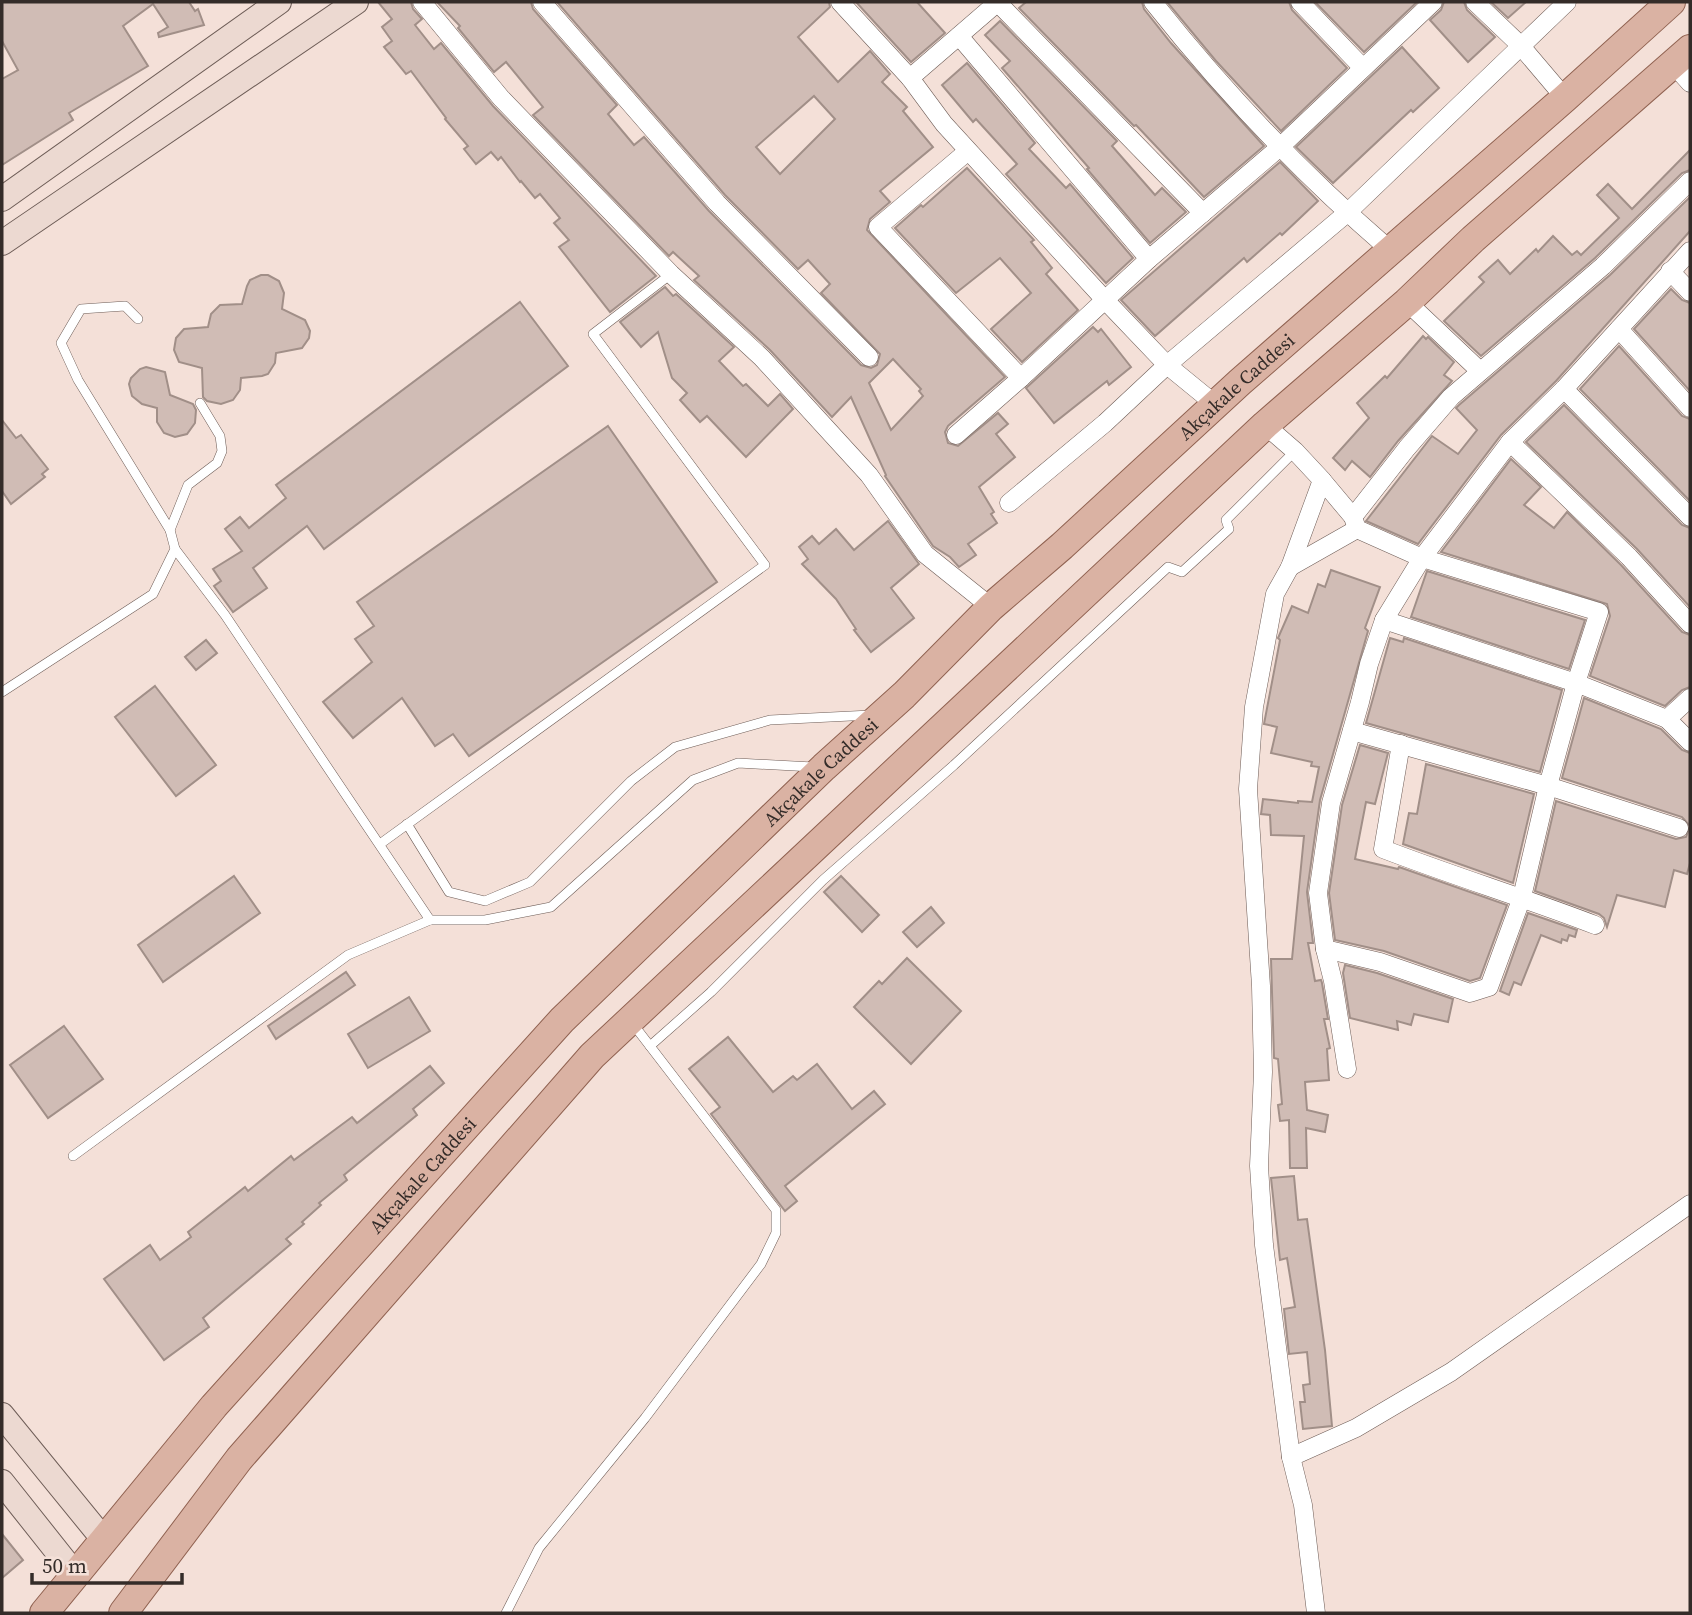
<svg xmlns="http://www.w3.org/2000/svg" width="1692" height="1615" font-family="'Source Serif 4',serif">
  <rect width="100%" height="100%" fill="#f4e0d8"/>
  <g fill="#d0bcb5" stroke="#a18f88" stroke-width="2" fill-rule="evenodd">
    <polygon points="2,2 189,2 195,11 198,9 204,25 159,37 158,33 168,27 153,4 123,26 148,66 69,113 73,120 2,165 2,79 18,70 2,41"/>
    <polygon points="378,2 411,2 413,9 422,19 415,25 434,49 441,43 493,106 656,276 610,312 559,247 569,240 554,223 560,218 540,194 535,198 521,181 520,182 501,157 498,160 491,152 476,164 464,149 468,146 445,119 446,118 411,71 406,74 384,47 392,41 382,27 392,19"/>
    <path d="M437 2H531L533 9 617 105 608 114 634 145 644 137 709 211 861 365 871 368 877 365 880 354 821 293 830 284 808 260 798 269 725 195 557 2H829L830 7 798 37 838 82 870 51 890 74 882 82 907 107 903 111 933 147 880 191 890 202 870 219 867 230 1005 377 948 426 945 432 948 443 958 446 998 413 1008 424 996 434 1015 457 979 487 994 512 991 514 997 523 968 544 976 555 959 567 950 557 933 546 885 476 886 475 851 397 832 417 770 350 694 280 699 276 673 252 669 256 533 115 543 107 506 62 494 72 458 28 460 26ZM814 96 835 119 780 174 756 147ZM893 359 921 389 919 391 923 396 891 430 869 383Z"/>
    <polygon points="856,2 917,2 945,33 911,62"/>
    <polygon points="1026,2 1142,2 1144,9 1171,43 1264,146 1204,197 1136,125 1134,126 1019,8"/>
    <polygon points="1167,2 1289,2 1292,10 1347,68 1281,131 1216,61"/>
    <polygon points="1315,2 1417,2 1364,52"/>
    <polygon points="1444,2 1464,2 1467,10 1495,37 1468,62 1430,20 1441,10"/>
    <polygon points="1491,2 1526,2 1508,18"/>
    <polygon points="1000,21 1117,141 1112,146 1155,195 1162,188 1186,212 1150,243 1087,169 1089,168 1002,68 1010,61 985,35"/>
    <polygon points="1402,47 1439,88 1413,112 1411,110 1333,183 1296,147"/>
    <polygon points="967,63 1035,143 1029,149 1066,188 1070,184 1133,258 1106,283 1006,174 1017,164 976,119 973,122 942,85"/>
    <polygon points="1690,150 1690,170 1682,173 1595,258 1481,356 1444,321 1484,282 1479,277 1498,260 1510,274 1536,249 1538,252 1553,236 1572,255 1577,251 1581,255 1619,218 1597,195 1608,184 1632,209"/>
    <polygon points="1280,162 1318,201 1282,235 1280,233 1247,262 1244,258 1155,336 1121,300"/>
    <polygon points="967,168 1034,240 1031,242 1052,268 1046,274 1078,310 1022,362 991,329 1031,293 1000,258 956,293 895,228 921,205 923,207"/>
    <polygon points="1690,197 1690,231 1556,381 1501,435 1418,544 1366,521 1432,436 1458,454 1477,430 1456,408 1459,405 1610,275"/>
    <polygon points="261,275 268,275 279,281 284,293 282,309 305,320 310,331 309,338 302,348 276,353 275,363 268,374 262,376 241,378 240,390 233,400 221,404 207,401 203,397 202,368 179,362 174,350 176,338 184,329 208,327 211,314 220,305 242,304 247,286 250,280"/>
    <polygon points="665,287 673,296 676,294 734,347 719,361 743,386 746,384 768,406 780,394 793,409 746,457 707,416 700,422 680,400 687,393 672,378 658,332 641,347 620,322"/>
    <polygon points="1671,289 1682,300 1690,303 1690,391 1634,329"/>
    <polygon points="520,302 568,366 324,549 307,526 253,568 267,588 233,612 214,586 221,581 213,569 242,551 225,529 240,517 249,528 286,498 276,485"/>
    <polygon points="1093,327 1098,332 1101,329 1131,367 1109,385 1107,381 1054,423 1026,388"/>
    <polygon points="1423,336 1426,339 1428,337 1454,362 1444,375 1452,381 1398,441 1370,477 1352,461 1345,470 1333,458 1369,418 1357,403 1385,376 1387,378"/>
    <polygon points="1619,346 1682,416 1690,419 1690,501 1580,389"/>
    <polygon points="146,367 165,372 170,395 193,404 196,410 195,423 187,434 175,437 164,433 157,422 157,408 142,404 132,396 129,384 131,378 140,369"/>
    <polygon points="1564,405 1682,525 1690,528 1690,607 1637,549 1526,442"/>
    <polygon points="2,420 16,438 21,435 48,469 42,474 45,477 11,504 2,491"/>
    <polygon points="608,426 717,582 469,756 453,734 435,746 402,698 353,738 323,702 372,662 355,639 374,626 357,602"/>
    <polygon points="1511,459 1541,487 1524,505 1554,528 1567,512 1621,565 1682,632 1690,635 1690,687 1682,690 1665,706 1590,676 1610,616 1607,604 1441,552"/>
    <polygon points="888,521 919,564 891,588 914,618 871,652 854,630 856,629 836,599 802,564 808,559 799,547 812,536 819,544 836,529 854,550"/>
    <polygon points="1331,570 1380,587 1365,628 1368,631 1320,800 1307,892 1313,943 1308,943 1315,981 1321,980 1322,983 1328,1019 1324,1019 1330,1048 1327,1049 1329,1080 1305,1082 1307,1110 1328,1115 1325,1132 1306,1128 1307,1168 1290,1168 1289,1120 1280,1121 1278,1105 1282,1104 1278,1059 1274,1058 1271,959 1292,959 1304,836 1271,835 1270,815 1261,814 1263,799 1298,803 1298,801 1312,802 1319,767 1311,766 1312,762 1271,753 1277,727 1264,724 1280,640 1278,638 1292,606 1308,613 1318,584 1325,587"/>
    <polygon points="1427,571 1585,620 1569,669 1411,617"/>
    <polygon points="1390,638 1403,642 1404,638 1562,690 1540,772 1366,723"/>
    <polygon points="206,640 217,653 196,670 185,657"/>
    <polygon points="155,686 216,765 176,796 115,717"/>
    <polygon points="1584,698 1661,729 1682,750 1690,753 1690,863 1687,874 1674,870 1665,907 1617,895 1607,927 1604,918 1599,914 1535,891 1556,801 1676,839 1686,837 1690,826 1682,817 1562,778"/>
    <polygon points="1360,745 1388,753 1375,804 1366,802 1355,859 1398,869 1399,867 1507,905 1480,978 1470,981 1384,951 1335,940 1329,893 1342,805"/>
    <polygon points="1426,764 1534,794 1513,883 1403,844 1409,813 1417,814"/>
    <polygon points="234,876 260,913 163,982 138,945"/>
    <polygon points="841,876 879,915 862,932 824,892"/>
    <polygon points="931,907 944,923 917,947 903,932"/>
    <polygon points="1528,913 1577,930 1575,937 1569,935 1567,941 1562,939 1561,943 1541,935 1521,985 1514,982 1509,995 1500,991"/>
    <polygon points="907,958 961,1011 911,1064 854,1007 879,981 882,984"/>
    <polygon points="1345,965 1377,973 1453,999 1448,1022 1414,1014 1411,1025 1397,1021 1398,1030 1350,1018 1343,973"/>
    <polygon points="346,972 355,985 276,1039 268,1026"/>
    <polygon points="409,997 430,1031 368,1068 348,1034"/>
    <polygon points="64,1026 103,1079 48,1118 10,1065"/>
    <polygon points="728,1037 773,1092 793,1076 797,1080 817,1064 852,1109 874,1091 885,1104 785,1186 797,1201 785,1211 711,1114 720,1107 689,1069"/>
    <polygon points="430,1066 444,1083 413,1109 417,1115 344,1175 347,1180 319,1203 321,1205 302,1222 304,1224 286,1239 291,1244 203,1318 209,1327 164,1360 104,1279 150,1245 160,1260 191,1237 188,1232 245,1187 248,1191 291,1156 294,1160 352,1117 357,1123"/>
    <polygon points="1294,1176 1298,1220 1307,1219 1325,1350 1332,1426 1303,1429 1300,1402 1305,1402 1303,1385 1310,1384 1307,1352 1289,1354 1284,1309 1295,1307 1287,1258 1280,1260 1271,1178"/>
    <polygon points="2,1534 23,1560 2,1578"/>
  </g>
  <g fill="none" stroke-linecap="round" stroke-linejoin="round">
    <g stroke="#6e5d57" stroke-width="10">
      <g id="lane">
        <polyline points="170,530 188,485 217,463 222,451 220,436 200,403"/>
        <polyline points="175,549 225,615 430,920 485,920 551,907 693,780 738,763 813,767"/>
        <polyline points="2,692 153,594 175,549 170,530 78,380 61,343 81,309 125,306 138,319"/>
        <polyline points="407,824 449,892 485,901 530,882 631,781 675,747 770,720 871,715"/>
        <polyline points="380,844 765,565 593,334 671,274"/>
        <polyline points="650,1046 711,992 823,880 954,765 1168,567 1182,572 1229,529 1226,520 1295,451"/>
        <polyline points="73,1156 348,955 430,920"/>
        <polyline points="506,1613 539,1548 645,1418 761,1264 776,1233 776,1210 633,1024"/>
      </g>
    </g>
    <g stroke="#6e5d57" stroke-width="19">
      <g id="street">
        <polyline points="422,2 501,98 671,274 762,358 869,475 925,554 991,607"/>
        <polyline points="542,2 717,203 869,357"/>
        <polyline points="840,2 910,78 944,124 1105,300 1167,365 1216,405"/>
        <polyline points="1000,2 1004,9 1203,213"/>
        <path d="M1153 2C1224 92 1303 175 1390 250"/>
        <polyline points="1300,2 1362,67"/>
        <polyline points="1475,2 1520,45 1565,98"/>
        <polyline points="959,36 1149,259"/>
        <polyline points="1673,64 1690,83"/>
        <polyline points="910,78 998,2"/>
        <polyline points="968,151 878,227 1021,378"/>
        <polyline points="1670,271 1690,292"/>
        <polyline points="1407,302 1480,371"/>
        <polyline points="1619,329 1690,408"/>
        <polyline points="1564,389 1690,517"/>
        <polyline points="1265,425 1295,451 1322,480 1290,567 1275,594 1254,707 1248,789 1261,986 1263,1072 1259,1166 1264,1245 1291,1457 1303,1505 1316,1613"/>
        <polyline points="956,435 1021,378 1149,259 1280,147 1433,2"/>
        <polyline points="1510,442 1629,557 1690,624"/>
        <polyline points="1322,480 1353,517 1357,529 1422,558 1599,612 1576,683 1548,786 1522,897 1489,987 1470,993 1380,962 1325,949"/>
        <polyline points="1009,503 1105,423 1167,365 1347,213 1567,2"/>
        <polyline points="1353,517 1407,448 1451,397 1603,266 1690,181"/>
        <polyline points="1290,567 1357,529"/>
        <polyline points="1384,620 1576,683 1667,719 1690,698"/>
        <polyline points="1667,719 1690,742"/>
        <polyline points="1352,731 1548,786 1679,828"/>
        <path d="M1401 744 1383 849C1453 876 1525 898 1595 925"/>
        <polyline points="1347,1069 1333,981 1325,949 1318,893 1331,803 1360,702 1369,664 1384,620 1422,558 1510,442 1564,389 1690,251"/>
        <polyline points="1291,1457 1356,1428 1451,1372 1690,1204"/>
      </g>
    </g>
    <g stroke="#6e5d57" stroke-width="26">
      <g id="secondary">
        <polyline points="2,199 279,2"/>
        <polyline points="2,243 356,2"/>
        <polyline points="2,1415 104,1540"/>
        <polyline points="2,1482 75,1574"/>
      </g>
    </g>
    <g stroke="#906251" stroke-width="30">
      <g id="primary">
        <path id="s1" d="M44 1613 214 1406 562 1020 824 767 904 695 991 607 1062 546 1240 382 1565 98 1671 2"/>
        <polyline points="123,1613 239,1459 592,1056 1265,425 1407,302 1473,239 1690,49"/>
      </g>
    </g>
    <use href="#lane" stroke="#fff" stroke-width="9"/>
    <use href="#street" stroke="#fff" stroke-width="18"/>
    <use href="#secondary" stroke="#ecd9d1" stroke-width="24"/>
    <use href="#primary" stroke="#dab2a3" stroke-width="28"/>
  </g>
  <g text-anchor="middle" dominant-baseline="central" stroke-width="5" stroke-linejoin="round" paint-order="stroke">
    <g font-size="19" fill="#342c29" stroke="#f4e0d8">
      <text stroke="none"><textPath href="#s1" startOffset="1713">Akçakale Caddesi</textPath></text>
      <text stroke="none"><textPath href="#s1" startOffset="1146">Akçakale Caddesi</textPath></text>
      <text stroke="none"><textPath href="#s1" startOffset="579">Akçakale Caddesi</textPath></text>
    </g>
  </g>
  <rect width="1692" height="1615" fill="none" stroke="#342c29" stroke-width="7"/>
  <path d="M32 1573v10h150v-10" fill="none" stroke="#342c29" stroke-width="3.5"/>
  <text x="42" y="1573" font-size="21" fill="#342c29" stroke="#f4e0d8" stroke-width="5" paint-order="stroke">50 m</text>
</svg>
